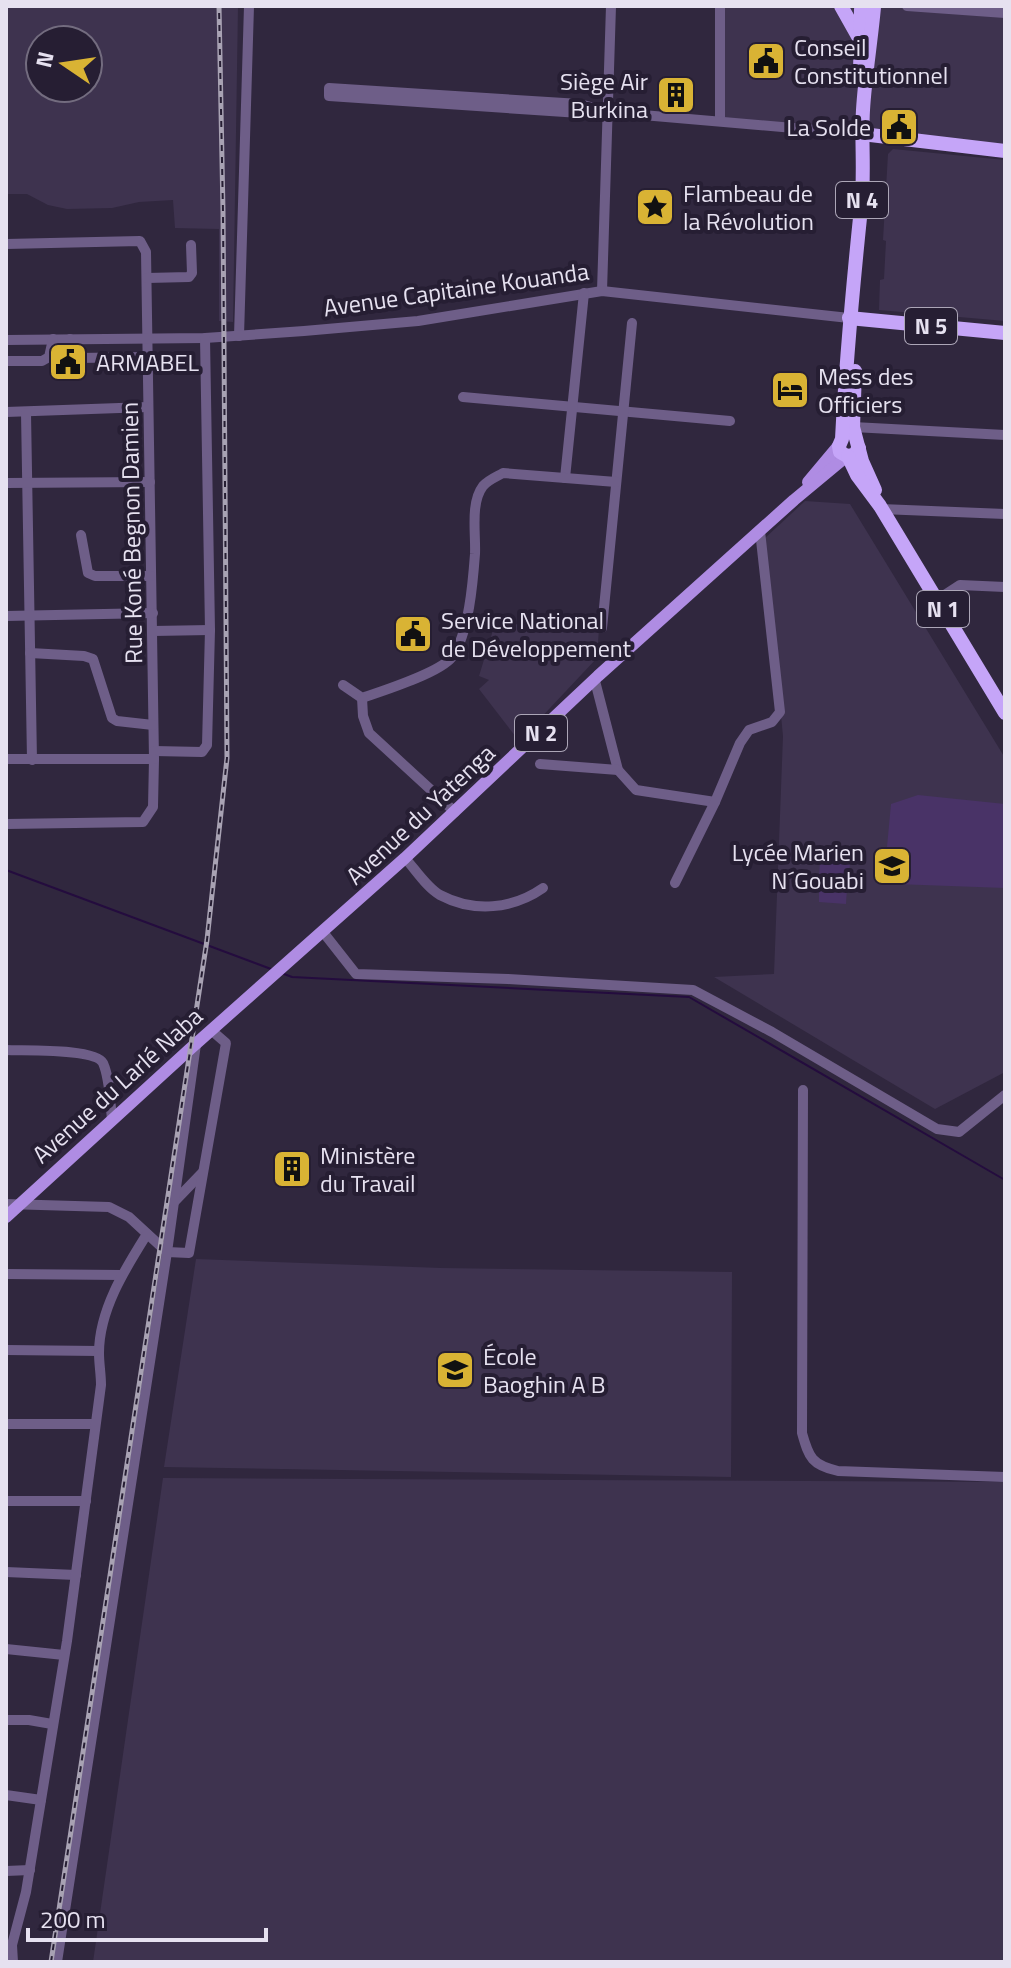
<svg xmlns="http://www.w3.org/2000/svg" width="1011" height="1968" font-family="'Titillium Web',sans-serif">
  <rect width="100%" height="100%" fill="#30273e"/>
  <g fill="#3e334f" fill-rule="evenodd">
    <path d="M6 6H238L233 322 219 321V229L175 228 173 200 139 202 112 208 67 209 48 205 27 194H6ZM88 40V88H40V40Z"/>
    <polygon points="720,6 1005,6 1005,150 720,121"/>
    <polygon points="893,149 1005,160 1005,321 879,310 880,280 884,279 886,241 883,240 888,154"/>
    <polygon points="805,501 850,504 1005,758 1005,1072 935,1109 714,977 774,974 783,736 764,539"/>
    <polygon points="600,613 597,658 519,741 479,689 489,680 479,676 494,627"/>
    <polygon points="196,1259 441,1268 732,1272 731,1477 164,1467"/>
    <polygon points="163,1478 1005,1482 1005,1962 93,1962"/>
  </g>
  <g fill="#493367">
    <polygon points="918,795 1005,804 1005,888 895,884 885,868 891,804"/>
    <polygon points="820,860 850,862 849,878 819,877"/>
    <polygon points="819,887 847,888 846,904 819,902"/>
  </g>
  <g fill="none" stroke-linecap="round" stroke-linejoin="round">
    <g stroke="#240c3e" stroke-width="2">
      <polyline points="6,870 271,969"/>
      <polyline points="284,974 292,977 689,997 1005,1180"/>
    </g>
    <g stroke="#6e5e88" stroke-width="10">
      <polyline points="720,6 720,121"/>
      <polyline points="907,6 1005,13"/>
      <polyline points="608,112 580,104 329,88 329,96 580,113 608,112 862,134"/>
      <polyline points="6,244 140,241 146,252 154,759 153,807 143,822 6,824"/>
      <polyline points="147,278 189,277 192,273 191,245"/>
      <polyline points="602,291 611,6"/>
      <polyline points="239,336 249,6"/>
      <polyline points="70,339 69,352 77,358 148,357"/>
      <polyline points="6,340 205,338 304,331 418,321 602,291 849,318"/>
      <polyline points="6,361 42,361 49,357 53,339"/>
      <polyline points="463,397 730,421"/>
      <polyline points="6,412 148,407"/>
      <polyline points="26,413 32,760"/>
      <polyline points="853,427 1005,435"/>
      <polyline points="565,478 584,293"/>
      <polyline points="6,483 150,482"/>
      <polyline points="881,509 1005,514"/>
      <polyline points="81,535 88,573 95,576 151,576"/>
      <polyline points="937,600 960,585 1005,587"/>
      <polyline points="6,616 153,613"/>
      <polyline points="602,628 632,323"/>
      <polyline points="153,631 210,630"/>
      <polyline points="30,653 84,656 93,659 112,718 117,721 153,725"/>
      <polyline points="595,681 618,770 636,790 715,802"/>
      <path d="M343 685 362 698C382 691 440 673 452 657 469 634 473 581 475 554 476 534 470 503 483 486 488 480 496 477 503 473L616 482"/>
      <polyline points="362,698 363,716 369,733 455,812"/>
      <polyline points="154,751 202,752 207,745 210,630 205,338"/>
      <polyline points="6,759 154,759"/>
      <polyline points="540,764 618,770"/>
      <path d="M405 858C415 869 427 888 440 895 474 913 513 909 543 888"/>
      <polyline points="675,883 715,802 740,743 749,730 772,722 780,712 760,531"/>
      <polyline points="323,932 356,974 508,979 693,990 772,1032 937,1129 959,1132 1005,1095"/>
      <path d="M6 1050C24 1051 95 1048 103 1063 110 1079 110 1102 112 1119"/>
      <path d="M803 1090 802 1433C809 1458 812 1465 838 1471L1005 1477"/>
      <polyline points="175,1201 202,1173"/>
      <polyline points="6,1204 109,1207 129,1217 167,1252 189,1253 226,1043 211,1030"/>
      <polyline points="6,1274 122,1275"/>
      <polyline points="6,1350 99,1351"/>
      <polyline points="6,1424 94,1424"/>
      <polyline points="6,1501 86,1501"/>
      <polyline points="6,1572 76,1575"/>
      <polyline points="6,1649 64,1655"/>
      <polyline points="6,1720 29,1720 52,1724"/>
      <polyline points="6,1795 41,1800"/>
      <polyline points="6,1871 30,1870"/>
      <path d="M13 1962 12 1945 26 1892 67 1641 101 1385C101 1374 99 1364 99 1353 99 1310 125 1269 147 1234"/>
      <polyline points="57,1962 167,1252 196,1044"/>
    </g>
    <g stroke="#af8ce3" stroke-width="12">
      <polyline points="808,482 839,445"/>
      <polyline points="6,1217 190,1049 405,858 598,676 794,500 847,456"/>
    </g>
    <g stroke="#c5a5f8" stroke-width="14">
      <polyline points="841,6 859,38"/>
      <polyline points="860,76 861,9"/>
      <polyline points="862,134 1005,151"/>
      <polyline points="849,318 1005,333"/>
      <polyline points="855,371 853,427 862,461 875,490"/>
      <path d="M859 448 854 455 847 456 840 452 839 446 842 439C846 361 853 285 861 208 865 176 861 142 863 110 865 76 871 41 874 7"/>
      <polyline points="848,456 857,475 880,506 1005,713"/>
    </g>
    <g stroke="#a8a2b3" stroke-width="5">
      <polyline id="rail" points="51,1962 207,940 227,758 223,212 219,6"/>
    </g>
    <use href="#rail" stroke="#261e33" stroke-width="2" stroke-dasharray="6" stroke-linecap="butt"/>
  </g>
  <defs>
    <g id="civic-square" transform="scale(2)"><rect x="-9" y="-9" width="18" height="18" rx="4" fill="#d9b334" stroke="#261e33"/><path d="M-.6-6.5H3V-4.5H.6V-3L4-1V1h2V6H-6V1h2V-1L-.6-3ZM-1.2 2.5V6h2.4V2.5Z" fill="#111"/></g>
    <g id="building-square" transform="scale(2)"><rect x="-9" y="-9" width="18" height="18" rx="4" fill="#d9b334" stroke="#261e33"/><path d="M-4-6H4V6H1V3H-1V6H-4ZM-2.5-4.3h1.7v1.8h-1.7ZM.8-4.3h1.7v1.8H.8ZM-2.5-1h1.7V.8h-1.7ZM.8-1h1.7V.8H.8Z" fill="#111"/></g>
    <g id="sight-square" transform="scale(2)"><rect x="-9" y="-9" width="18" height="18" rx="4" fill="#d9b334" stroke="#261e33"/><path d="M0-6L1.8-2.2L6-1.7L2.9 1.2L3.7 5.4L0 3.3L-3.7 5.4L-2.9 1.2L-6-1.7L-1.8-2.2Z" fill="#111"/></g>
    <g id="hotel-square" transform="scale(2)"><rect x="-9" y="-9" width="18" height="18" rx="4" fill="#d9b334" stroke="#261e33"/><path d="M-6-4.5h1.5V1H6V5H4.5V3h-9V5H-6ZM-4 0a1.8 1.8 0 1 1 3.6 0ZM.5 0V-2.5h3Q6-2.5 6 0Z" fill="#111"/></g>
    <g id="school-square" transform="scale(2)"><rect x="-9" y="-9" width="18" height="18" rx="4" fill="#d9b334" stroke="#261e33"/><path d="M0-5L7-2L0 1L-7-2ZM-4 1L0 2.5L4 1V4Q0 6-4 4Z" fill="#111"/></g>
  </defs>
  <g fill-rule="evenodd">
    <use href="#civic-square" x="766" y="61"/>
    <use href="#building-square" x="676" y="95"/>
    <use href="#civic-square" x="899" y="127"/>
    <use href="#sight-square" x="655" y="207"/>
    <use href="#civic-square" x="68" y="362"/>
    <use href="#hotel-square" x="790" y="390"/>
    <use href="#civic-square" x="413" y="634"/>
    <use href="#school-square" x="892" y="866"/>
    <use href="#building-square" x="292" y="1169"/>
    <use href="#school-square" x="455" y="1370"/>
  </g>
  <g text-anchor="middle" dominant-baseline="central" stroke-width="8" stroke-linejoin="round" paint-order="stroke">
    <g fill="#261e33" stroke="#aca6b7" stroke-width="2">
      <rect x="836" y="182" width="52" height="36" rx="6"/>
      <rect x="905" y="308" width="52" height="36" rx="6"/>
      <rect x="917" y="591" width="52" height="36" rx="6"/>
      <rect x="515" y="715" width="52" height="36" rx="6"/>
    </g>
    <g font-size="22" font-weight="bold" fill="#e6e1f0">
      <text x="862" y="200">N 4</text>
      <text x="931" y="326">N 5</text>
      <text x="943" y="609">N 1</text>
      <text x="541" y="733">N 2</text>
    </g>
    <g font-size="24" fill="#e6e1f0" stroke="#261e33" text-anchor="start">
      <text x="794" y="47">Conseil<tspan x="794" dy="28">Constitutionnel</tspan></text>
      <text x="648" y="81" text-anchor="end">Siège Air<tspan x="648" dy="28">Burkina</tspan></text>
      <text x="871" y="127" text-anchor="end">La Solde</text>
      <text x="683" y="193">Flambeau de<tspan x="683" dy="28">la Révolution</tspan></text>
      <text x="96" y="362">ARMABEL</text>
      <text x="818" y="376">Mess des<tspan x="818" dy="28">Officiers</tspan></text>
      <text x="441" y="620">Service National<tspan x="441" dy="28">de Développement</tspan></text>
      <text x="864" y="852" text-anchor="end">Lycée Marien<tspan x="864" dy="28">N´Gouabi</tspan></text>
      <text x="320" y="1155">Ministère<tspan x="320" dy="28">du Travail</tspan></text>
      <text x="483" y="1356">École<tspan x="483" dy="28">Baoghin A B</tspan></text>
    </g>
    <g font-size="24" fill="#e6e1f0" stroke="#261e33">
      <text transform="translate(456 289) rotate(-8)">Avenue Capitaine Kouanda</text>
      <text transform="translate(131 533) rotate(-91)">Rue Koné Begnon Damien</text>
      <text transform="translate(420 814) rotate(-43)">Avenue du Yatenga</text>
      <text transform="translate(117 1085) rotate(-42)">Avenue du Larlé Naba</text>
    </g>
  </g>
  <rect width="1011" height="1968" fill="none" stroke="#e6e1f0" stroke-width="16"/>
  <g transform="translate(64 64) rotate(283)"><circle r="38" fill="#261e33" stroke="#736c7f" stroke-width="2"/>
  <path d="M0-6L14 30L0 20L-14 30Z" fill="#d9b334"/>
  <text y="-12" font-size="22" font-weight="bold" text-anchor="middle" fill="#e6e1f0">N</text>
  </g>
  <path d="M28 1928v12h238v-12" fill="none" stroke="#e6e1f0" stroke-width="4"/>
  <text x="40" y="1928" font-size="24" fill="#e6e1f0" stroke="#261e33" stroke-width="6" paint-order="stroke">200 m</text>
</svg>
